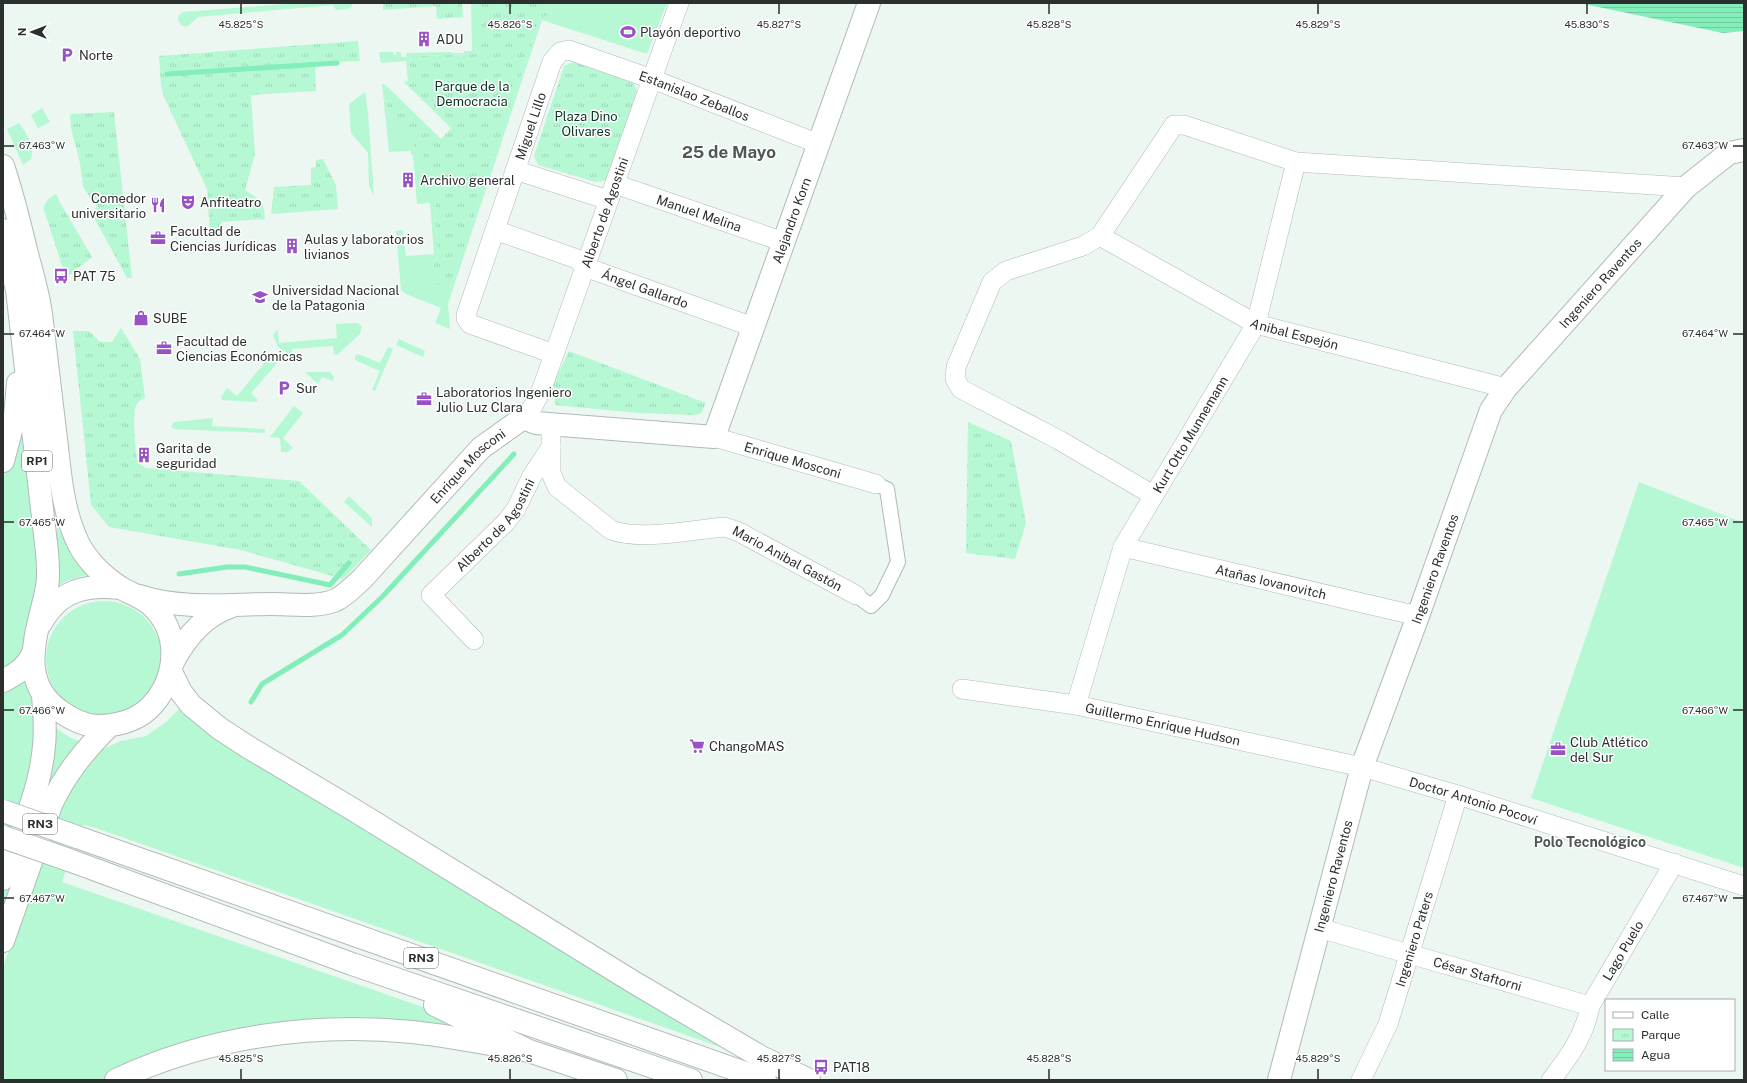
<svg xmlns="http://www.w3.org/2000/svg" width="1747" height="1083" font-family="'Public Sans',sans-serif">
  <defs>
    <pattern id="park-tufts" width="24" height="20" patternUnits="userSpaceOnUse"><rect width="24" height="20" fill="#b6f8d4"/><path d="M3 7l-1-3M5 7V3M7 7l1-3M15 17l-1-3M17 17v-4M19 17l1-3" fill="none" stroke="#9dd5b6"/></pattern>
    <pattern id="water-rules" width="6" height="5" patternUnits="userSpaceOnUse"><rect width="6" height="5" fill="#83eeb9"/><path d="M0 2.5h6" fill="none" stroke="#71cc9f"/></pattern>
  </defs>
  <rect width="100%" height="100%" fill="#ecf7f1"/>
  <g fill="#b6f8d4">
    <polygon points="299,3 353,4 351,7 348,9 336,10 333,5 198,17 187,27 181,25 178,19 179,15 183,12"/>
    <polygon points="471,3 480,3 480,44 475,54 411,56 407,73 406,61 381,63 379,52 393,52 393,55 396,55 396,52 401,52 401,57 406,57 406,53 451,52 451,53 464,53 464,51 472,51"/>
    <polygon points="549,3 667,3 647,54 542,20 448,304 450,329 435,323 441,308 406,294 401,290 396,231 403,230 406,256 434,254 430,203 417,204 413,155 411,155 411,151 389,152 382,84 384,84 390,89 384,94 389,116 444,179 435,206 438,257 431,269 450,289 540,18 553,13"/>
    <polygon points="365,92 368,113 374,196 369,186 368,153 351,133 349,104"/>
    <polygon points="42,108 50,122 38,128 31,115"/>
    <path d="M19 123C26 133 36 146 31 159L23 165 7 129Z"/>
    <path d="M56 194 61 204 46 216C41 205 46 200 56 194Z"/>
    <polygon points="358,323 362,327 360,334 337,355 334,354 333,346 292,349 292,356 278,347 273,335 278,329 279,343 337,338 336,324"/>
    <polygon points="399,339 425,351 423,357 396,345"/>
    <polygon points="388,347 393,349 375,391 372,390 380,371 355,360 355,356 358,354 380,363"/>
    <polygon points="271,355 279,361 251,393 258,400 257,402 222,400 221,397 227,388 237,396"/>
    <polygon points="305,372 330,372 334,377 333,381 322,377 318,384"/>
    <polygon points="23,405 39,585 26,646 19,661 3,672 3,478 14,446"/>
    <polygon points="294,406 303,413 283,438 293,448 288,452 281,452 280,438 270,437"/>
    <polygon points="213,418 212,426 265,429 265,433 174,429 171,427 174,422"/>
    <polygon points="1639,482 1744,523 1744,868 1531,798"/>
    <polygon points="349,496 372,518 372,527 344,502"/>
    <polygon points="57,526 74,559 90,574 66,581 54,588"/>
    <circle cx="104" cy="659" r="58"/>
    <path d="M29 679C34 706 38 735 33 762 26 792 14 821 3 849V694Z"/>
    <polygon points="181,707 198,726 746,1056 93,827 82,825 62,882 489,1030 386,1028 130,1066 103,1080 3,1080 3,968 28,889 56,808 87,763 103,749 121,741 146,736 166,722"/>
    <polygon points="54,727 71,738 83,742 3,911 3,895 46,781"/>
  </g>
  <g fill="url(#park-tufts)">
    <polygon points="383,3 462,3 463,17 437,19 436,6 383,10"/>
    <polygon points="480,3 549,3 553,13 540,18 450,289 427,280 431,269 438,257 435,206 443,179 389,116 384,94 390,89 441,139 451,128 404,82 408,81 407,73 411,56 475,54 480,44"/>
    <path d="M358 41 360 61 315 63 316 91 251 95 255 154 245 190C260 201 264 199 265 219L221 222V233H210L207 189 164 97 161 86 159 56Z"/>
    <polygon points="576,61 632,81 637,90 608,180 596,182 538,165 534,156 564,66"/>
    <polygon points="114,112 132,278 127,278 91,212 97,207 83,187 80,163 71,128 70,114"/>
    <polygon points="323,159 336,185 338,209 271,214 274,187 311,185 311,168 316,167 316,160"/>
    <polygon points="61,204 92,257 66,278 46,216"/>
    <path d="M121 328 140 359 145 398C140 400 136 403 135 409 133 421 135 451 138 463L146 468 299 481 371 550 343 579 241 550 109 527 91 505 73 331H89L100 342H112Z"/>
    <polygon points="569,351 706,403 701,413 696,415 638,413 555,405 554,382"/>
    <polygon points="968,422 1011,441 1026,523 1015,559 966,553"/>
  </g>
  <polygon fill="url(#water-rules)" points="1579,3 1744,3 1744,31 1723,33"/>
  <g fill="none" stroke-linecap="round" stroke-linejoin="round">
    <g stroke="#83eeb9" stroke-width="5">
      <polyline points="167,74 337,63"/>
      <polyline points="179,574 227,567 245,567 330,585 349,563"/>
      <polyline points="251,702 262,684 342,635 382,597 514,454"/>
    </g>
    <g stroke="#b1bbb5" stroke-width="16">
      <polyline id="pedestrian" points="856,595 871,606 882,595 898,562 887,489 876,484"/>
    </g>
    <g stroke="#b1bbb5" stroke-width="20">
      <g id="minor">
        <polyline points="515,170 608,200"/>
        <path id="s1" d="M615 184 784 242"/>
        <path id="s2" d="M495 230 577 259 585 267 753 327"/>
        <path id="s3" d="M1100 236 1256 324 1506 388"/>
        <path id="s4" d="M554 354 470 324 466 318V315L552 62 560 52 569 50 652 79 819 144"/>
        <path id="s5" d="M523 418 532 408 541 391 679 3"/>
        <path id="s6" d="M551 424V473L557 487 611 530C639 541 693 530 724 527L737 531 856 595"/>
        <path id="s7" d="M714 437 876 484"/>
        <polyline points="1153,495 1059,440 961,389 955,379 956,367 992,282 1006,271 1083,246 1100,236 1174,125 1184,125 1296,162 1686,187"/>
        <path id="s8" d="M1123 547 1418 616"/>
        <path id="s9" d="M474 640 431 595 506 522 516 509 532 476 551 447"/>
        <path id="s10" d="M962 689 1076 705 1362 767 1458 795 1744 886"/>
        <path id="s11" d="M1076 705 1123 547 1256 324 1296 162"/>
        <path id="s12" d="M1319 928 1590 1006"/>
        <path id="s13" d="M1361 1080 1388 1024 1458 795"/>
        <path id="s14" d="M1551 1080C1569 1057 1585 1035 1590 1006L1674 863"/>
      </g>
    </g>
    <g stroke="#b1bbb5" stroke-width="24">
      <g id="tertiary">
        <path id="s15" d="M139 596C182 610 228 604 272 604 292 604 317 608 336 600 346 595 354 586 362 579L481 448 523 418 536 423 714 437 869 3"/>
        <path d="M172 664C185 638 205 615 232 606"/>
        <path id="s16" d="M1279 1080 1362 767 1418 616 1491 410 1506 388 1686 187 1729 153 1744 150"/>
      </g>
    </g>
    <g stroke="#b1bbb5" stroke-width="24">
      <g id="secondary">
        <path d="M3 879C19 836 40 792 44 746 46 729 44 711 43 694"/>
        <path d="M3 941 51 805C65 774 85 750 109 726"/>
      </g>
    </g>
    <g stroke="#b1bbb5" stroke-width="24">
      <g id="primary">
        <path d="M3 166C13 195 20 225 27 254 33 276 40 299 42 322 47 361 51 400 56 439 60 472 62 505 75 536 83 557 102 576 121 588 131 594 141 596 151 605 180 631 178 674 154 703 140 720 118 726 96 726 82 725 71 719 60 711 15 680 39 629 47 587 49 576 48 564 47 552L17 290 3 230"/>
        <polyline points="3,461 15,416 18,383"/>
        <path d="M41 623C59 590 86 584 121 588"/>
        <path d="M3 681C16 674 25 669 32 655"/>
      </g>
    </g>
    <g stroke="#b1bbb5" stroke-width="24">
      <g id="trunk">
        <polyline points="171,672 181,692 191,705 219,728 248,747 349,807 635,983 761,1057 809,1080"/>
        <polyline points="77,837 765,1080"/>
        <polyline points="69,860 352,964 691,1080"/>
        <polyline points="435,1005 529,1051 616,1080"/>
        <path d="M116 1080C207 1037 312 1022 412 1032 451 1036 490 1044 529 1051"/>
      </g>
    </g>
    <use href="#pedestrian" stroke="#fff" stroke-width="14"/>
    <use href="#minor" stroke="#fff" stroke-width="19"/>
    <use href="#tertiary" stroke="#fff" stroke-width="22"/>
    <use href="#secondary" stroke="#fff" stroke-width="22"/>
    <use href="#primary" stroke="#fff" stroke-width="22"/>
    <use href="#trunk" stroke="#fff" stroke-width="22"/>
    <g stroke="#b1bbb5" stroke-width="24" stroke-linecap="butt">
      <g id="trunk-bridge">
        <polyline points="3,811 77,837"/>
        <polyline points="3,837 69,860"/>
      </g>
    </g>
    <use href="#trunk-bridge" stroke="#fff" stroke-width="22"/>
  </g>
  <path fill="none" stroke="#2b2f2d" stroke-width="1.5" d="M241 4V14M510 4V14M779 4V14M1049 4V14M1318 4V14M1587 4V14M4 146H14M1733 146H1743M4 334H14M1733 334H1743M4 522H14M1733 522H1743M4 710H14M1733 710H1743M4 898H14M1733 898H1743M241 1069V1079M510 1069V1079M779 1069V1079M1049 1069V1079M1318 1069V1079"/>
  <defs>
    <g id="stadium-bare" transform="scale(1.2)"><path d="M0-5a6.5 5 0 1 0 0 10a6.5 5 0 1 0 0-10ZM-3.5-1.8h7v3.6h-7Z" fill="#9952c5" stroke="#fff" stroke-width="2.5" paint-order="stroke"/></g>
    <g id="building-bare" transform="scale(1.2)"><path d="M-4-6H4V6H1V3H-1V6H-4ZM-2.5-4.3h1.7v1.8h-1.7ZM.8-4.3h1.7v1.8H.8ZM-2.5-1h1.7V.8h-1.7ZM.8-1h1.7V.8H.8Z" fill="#9952c5" stroke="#fff" stroke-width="2.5" paint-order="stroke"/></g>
    <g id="parking-bare" transform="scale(1.2)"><path d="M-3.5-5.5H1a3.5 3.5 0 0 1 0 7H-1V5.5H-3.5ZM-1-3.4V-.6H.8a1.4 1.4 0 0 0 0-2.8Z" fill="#9952c5" stroke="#fff" stroke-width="2.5" paint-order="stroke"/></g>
    <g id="theatre-bare" transform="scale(1.2)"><path d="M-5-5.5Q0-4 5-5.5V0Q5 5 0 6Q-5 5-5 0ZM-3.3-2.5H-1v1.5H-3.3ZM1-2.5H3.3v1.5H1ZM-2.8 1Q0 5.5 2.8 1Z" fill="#9952c5" stroke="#fff" stroke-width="2.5" paint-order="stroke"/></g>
    <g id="restaurant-bare" transform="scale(1.2)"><path d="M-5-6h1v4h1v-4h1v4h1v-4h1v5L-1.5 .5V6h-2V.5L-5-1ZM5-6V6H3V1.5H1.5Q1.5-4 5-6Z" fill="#9952c5" stroke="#fff" stroke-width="2.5" paint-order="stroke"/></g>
    <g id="office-bare" transform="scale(1.2)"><path d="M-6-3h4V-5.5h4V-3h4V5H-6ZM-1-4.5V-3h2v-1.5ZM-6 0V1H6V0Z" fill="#9952c5" stroke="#fff" stroke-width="2.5" paint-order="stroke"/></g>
    <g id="bus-bare" transform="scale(1.2)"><path d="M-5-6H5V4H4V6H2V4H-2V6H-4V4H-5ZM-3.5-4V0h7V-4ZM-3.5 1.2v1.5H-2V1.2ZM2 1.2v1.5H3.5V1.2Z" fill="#9952c5" stroke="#fff" stroke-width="2.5" paint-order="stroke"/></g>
    <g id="university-bare" transform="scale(1.2)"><path d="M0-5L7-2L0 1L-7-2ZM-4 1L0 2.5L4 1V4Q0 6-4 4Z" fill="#9952c5" stroke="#fff" stroke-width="2.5" paint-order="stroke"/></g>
    <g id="shop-bare" transform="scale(1.2)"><path d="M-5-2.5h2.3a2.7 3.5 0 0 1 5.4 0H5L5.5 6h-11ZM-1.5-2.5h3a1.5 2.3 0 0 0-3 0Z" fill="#9952c5" stroke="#fff" stroke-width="2.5" paint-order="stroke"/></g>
    <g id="supermarket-bare" transform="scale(1.2)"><path d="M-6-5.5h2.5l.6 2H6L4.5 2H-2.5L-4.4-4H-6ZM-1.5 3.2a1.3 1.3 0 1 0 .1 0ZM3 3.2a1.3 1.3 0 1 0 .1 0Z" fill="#9952c5" stroke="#fff" stroke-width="2.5" paint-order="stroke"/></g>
  </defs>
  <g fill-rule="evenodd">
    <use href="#stadium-bare" x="628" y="32"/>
    <use href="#building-bare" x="424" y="39"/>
    <use href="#parking-bare" x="67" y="55"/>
    <use href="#building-bare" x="408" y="180"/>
    <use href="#theatre-bare" x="188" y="202"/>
    <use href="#restaurant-bare" x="158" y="205"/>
    <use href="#office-bare" x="158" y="238"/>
    <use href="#building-bare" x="292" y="246"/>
    <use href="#bus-bare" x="61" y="276"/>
    <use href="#university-bare" x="260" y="297"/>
    <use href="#shop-bare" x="141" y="318"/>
    <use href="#office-bare" x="164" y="348"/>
    <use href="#parking-bare" x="284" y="388"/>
    <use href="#office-bare" x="424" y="399"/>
    <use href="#building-bare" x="144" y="455"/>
    <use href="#supermarket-bare" x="697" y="746"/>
    <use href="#office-bare" x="1558" y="749"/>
    <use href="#bus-bare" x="821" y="1067"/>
  </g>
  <g text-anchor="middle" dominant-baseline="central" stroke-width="3" stroke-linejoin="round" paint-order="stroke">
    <g fill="#fff" stroke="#6b6d6c" stroke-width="1">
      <rect x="22" y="451" width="30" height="20" rx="3"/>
      <rect x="23" y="814" width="34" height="20" rx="3"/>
      <rect x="404" y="948" width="34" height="20" rx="3"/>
    </g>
    <g font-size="12" font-weight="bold" fill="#2b2f2d">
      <text x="37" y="461">RP1</text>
      <text x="40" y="824">RN3</text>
      <text x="421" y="958">RN3</text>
    </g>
    <g font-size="13" fill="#2b2f2d" stroke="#fff" text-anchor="start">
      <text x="640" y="32">Playón deportivo</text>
      <text x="436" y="39">ADU</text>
      <text x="79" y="55">Norte</text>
      <text x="420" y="180">Archivo general</text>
      <text x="146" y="198" text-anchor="end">Comedor<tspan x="146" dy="15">universitario</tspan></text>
      <text x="200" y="202">Anfiteatro</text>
      <text x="170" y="231">Facultad de<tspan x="170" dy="15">Ciencias Jurídicas</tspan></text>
      <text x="304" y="239">Aulas y laboratorios<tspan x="304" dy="15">livianos</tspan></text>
      <text x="73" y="276">PAT 75</text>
      <text x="272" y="290">Universidad Nacional<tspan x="272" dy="15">de la Patagonia</tspan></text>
      <text x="153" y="318">SUBE</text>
      <text x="176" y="341">Facultad de<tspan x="176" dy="15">Ciencias Económicas</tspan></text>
      <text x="296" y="388">Sur</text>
      <text x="436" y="392">Laboratorios Ingeniero<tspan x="436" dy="15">Julio Luz Clara</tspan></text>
      <text x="156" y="448">Garita de<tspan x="156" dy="15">seguridad</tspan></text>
      <text x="1570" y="742">Club Atlético<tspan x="1570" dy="15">del Sur</tspan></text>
      <text x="709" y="746">ChangoMAS</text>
      <text x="833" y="1067">PAT18</text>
    </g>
    <g font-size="13" fill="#073723" stroke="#fff">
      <text x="472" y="86">Parque de la<tspan x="472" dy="15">Democracia</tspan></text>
      <text x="586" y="116">Plaza Dino<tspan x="586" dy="15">Olivares</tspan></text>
    </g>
    <g font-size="13" fill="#2b2f2d" stroke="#fff">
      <text stroke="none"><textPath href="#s4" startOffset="522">Estanislao Zeballos</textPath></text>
      <text stroke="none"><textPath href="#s4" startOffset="299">Miguel Lillo</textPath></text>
      <text stroke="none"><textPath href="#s5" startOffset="222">Alberto de Agostini</textPath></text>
      <text stroke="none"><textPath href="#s1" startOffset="89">Manuel Melina</textPath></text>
      <text stroke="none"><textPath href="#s15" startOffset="883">Alejandro Korn</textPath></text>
      <text stroke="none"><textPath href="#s16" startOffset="871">Ingeniero Raventos</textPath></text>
      <text stroke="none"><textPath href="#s2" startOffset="162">Ángel Gallardo</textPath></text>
      <text stroke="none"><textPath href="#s3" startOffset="219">Anibal Espejón</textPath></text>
      <text stroke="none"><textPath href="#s11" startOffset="296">Kurt Otto Munnemann</textPath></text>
      <text stroke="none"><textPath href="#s7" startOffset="82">Enrique Mosconi</textPath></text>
      <text stroke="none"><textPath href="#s15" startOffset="387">Enrique Mosconi</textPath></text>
      <text stroke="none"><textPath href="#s9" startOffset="158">Alberto de Agostini</textPath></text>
      <text stroke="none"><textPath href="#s6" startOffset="318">Mario Anibal Gastón</textPath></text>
      <text stroke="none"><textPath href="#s16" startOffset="535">Ingeniero Raventos</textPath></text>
      <text stroke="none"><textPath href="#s8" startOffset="152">Atañas Iovanovitch</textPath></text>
      <text stroke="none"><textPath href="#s10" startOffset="204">Guillermo Enrique Hudson</textPath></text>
      <text stroke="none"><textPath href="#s10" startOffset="524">Doctor Antonio Pocoví</textPath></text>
      <text stroke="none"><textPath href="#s16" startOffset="211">Ingeniero Raventos</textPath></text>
      <text stroke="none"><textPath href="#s13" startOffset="151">Ingeniero Paters</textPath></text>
      <text stroke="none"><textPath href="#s14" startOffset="149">Lago Puelo</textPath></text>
      <text stroke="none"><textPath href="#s12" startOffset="165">César Staftorni</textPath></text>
    </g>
    <g font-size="14" font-weight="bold" fill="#4f5853" stroke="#fff">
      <text x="1590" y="842">Polo Tecnológico</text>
    </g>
    <g font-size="17" font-weight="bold" fill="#4f5853" stroke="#fff">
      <text x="729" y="152">25 de Mayo</text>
    </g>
  </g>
  <g font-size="10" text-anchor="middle" fill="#2b2f2d" stroke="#fff" stroke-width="3" stroke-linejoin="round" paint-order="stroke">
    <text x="241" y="28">45.825°S</text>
    <text x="510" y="28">45.826°S</text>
    <text x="779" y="28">45.827°S</text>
    <text x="1049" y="28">45.828°S</text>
    <text x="1318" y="28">45.829°S</text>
    <text x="1587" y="28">45.830°S</text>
    <text x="1705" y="149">67.463°W</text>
    <text x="42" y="149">67.463°W</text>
    <text x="1705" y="337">67.464°W</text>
    <text x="42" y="337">67.464°W</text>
    <text x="1705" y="526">67.465°W</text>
    <text x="42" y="526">67.465°W</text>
    <text x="1705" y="714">67.466°W</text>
    <text x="42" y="714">67.466°W</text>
    <text x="1705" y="902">67.467°W</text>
    <text x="42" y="902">67.467°W</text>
    <text x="241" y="1062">45.825°S</text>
    <text x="510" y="1062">45.826°S</text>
    <text x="779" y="1062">45.827°S</text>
    <text x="1049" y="1062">45.828°S</text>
    <text x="1318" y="1062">45.829°S</text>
  </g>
  <rect width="1747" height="1083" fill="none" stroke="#2b2f2d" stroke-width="8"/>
  <rect x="1605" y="999" width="130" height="72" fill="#ffffff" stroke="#aaacab"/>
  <rect x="1613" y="1012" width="20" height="6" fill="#ffffff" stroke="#aaacab"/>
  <text x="1641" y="1019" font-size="12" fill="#2b2f2d">Calle</text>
  <rect x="1613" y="1029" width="20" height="12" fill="url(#park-tufts)" stroke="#aaacab"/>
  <text x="1641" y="1039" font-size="12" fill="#2b2f2d">Parque</text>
  <rect x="1613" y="1049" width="20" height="12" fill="url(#water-rules)" stroke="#aaacab"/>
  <text x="1641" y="1059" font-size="12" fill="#2b2f2d">Agua</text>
  <g transform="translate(32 32) rotate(270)" stroke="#ffffff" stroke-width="3" paint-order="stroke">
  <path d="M0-3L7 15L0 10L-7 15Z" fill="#2b2f2d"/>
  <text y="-6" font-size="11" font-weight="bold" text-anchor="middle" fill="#2b2f2d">N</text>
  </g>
</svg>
